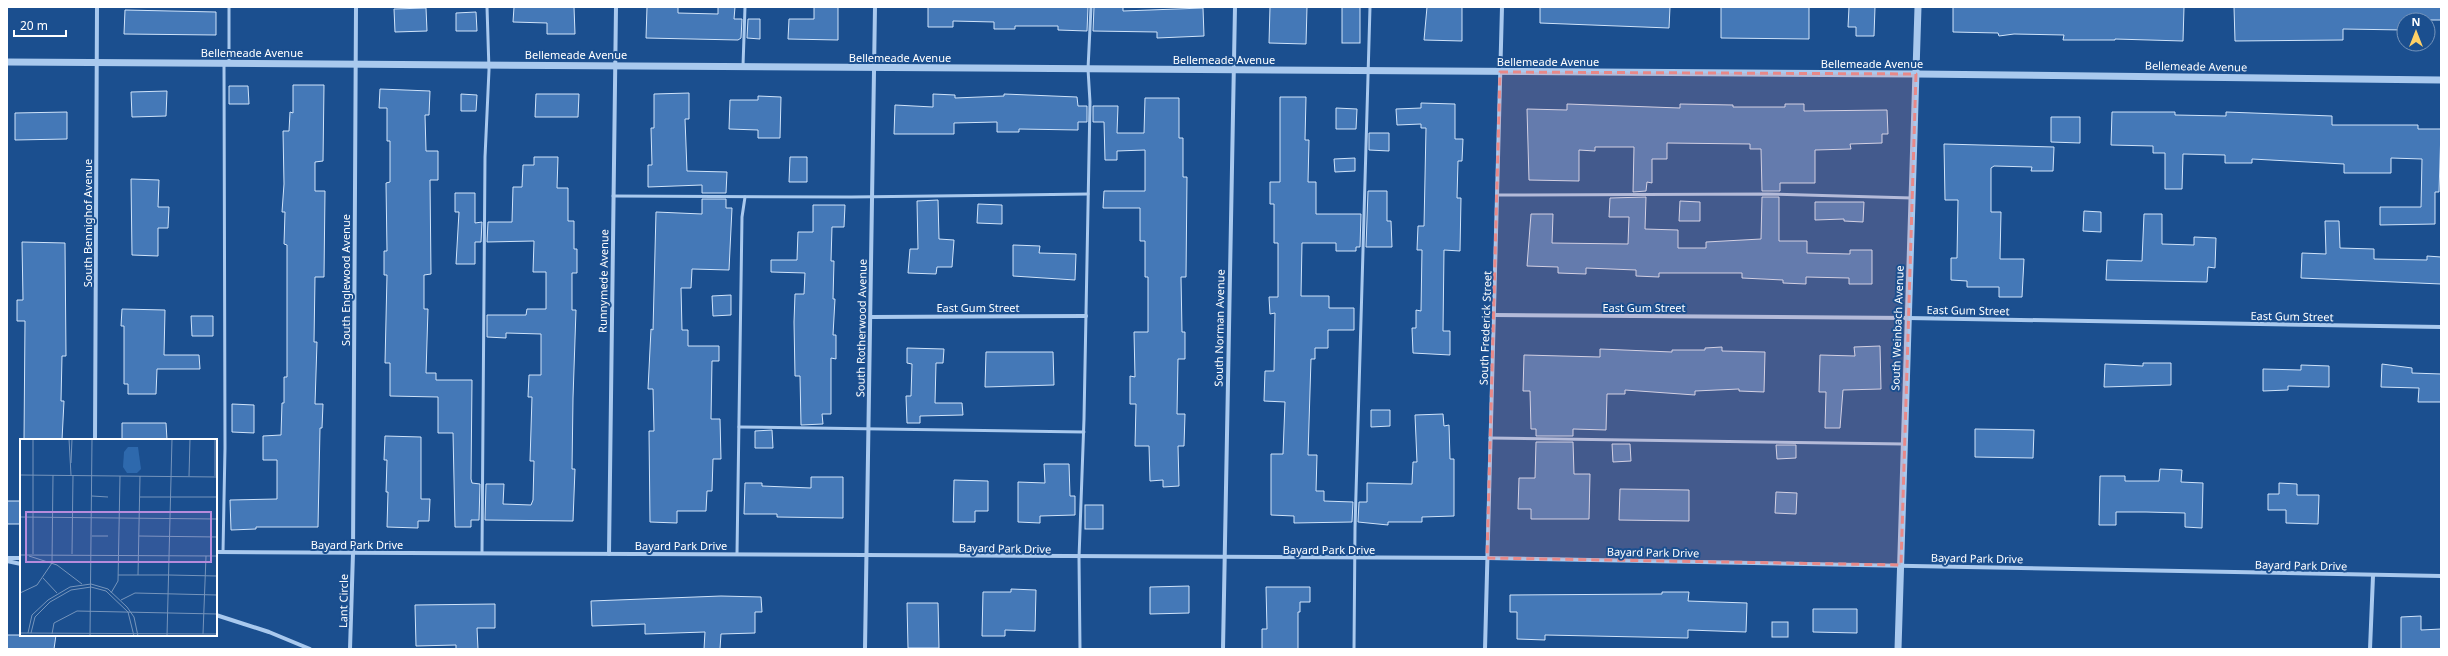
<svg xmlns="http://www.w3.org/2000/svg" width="2448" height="656" font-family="'Noto Sans',sans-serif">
  <rect width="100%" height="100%" fill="#1b4f8f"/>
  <g fill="#4478b7" stroke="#cfe3fa">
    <polygon points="514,7 574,7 575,34 547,34 547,23 513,22"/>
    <polygon points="647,7 678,7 678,13 718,14 718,7 735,7 734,19 742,19 741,38 738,40 646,38"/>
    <polygon points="814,7 838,7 838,40 788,39 789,19 814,19"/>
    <polygon points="928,7 1088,7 1087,31 1058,30 1058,26 1015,26 1015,29 994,29 994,22 953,21 953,27 928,27"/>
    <polygon points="1094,7 1123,7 1123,11 1203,8 1204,36 1157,38 1157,32 1093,31"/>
    <polygon points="1270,7 1307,7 1306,44 1269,43"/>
    <rect x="1342" y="7" width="18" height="36"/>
    <polygon points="1427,7 1462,7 1462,41 1424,40"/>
    <polygon points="1540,7 1670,7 1669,28 1540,23"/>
    <polygon points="1721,7 1809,7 1809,39 1721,38"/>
    <polygon points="1849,7 1875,7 1874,36 1856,36 1856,27 1848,27"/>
    <polygon points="1953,7 2184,7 2183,41 2115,39 2115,40 2063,40 2064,35 2014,34 1999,36 1998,33 1953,32"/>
    <polygon points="2234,7 2441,7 2441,20 2404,20 2404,30 2343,29 2343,40 2235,41"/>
    <polygon points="426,8 427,31 395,32 394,9"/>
    <polygon points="125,10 216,12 216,35 124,34"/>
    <polygon points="476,12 477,31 456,31 456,13"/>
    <polygon points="748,19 760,19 760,39 747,38"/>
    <polygon points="293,85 324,85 323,161 315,162 315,191 325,191 324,277 315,277 314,342 317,342 315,404 323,404 322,428 320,428 318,527 256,527 256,529 231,530 230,500 277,499 277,460 263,460 263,436 281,435 282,403 284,403 284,377 287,377 287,245 284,244 285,212 282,212 284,184 283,131 289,131 290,112 293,113"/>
    <polygon points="229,86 248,86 249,104 229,104"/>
    <polygon points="380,89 430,91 429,115 425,115 426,151 438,151 438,180 430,180 431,274 424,275 424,309 428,309 426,373 436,373 436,380 472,380 471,479 472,483 480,484 479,520 471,520 471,527 455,527 453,433 438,433 438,397 390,396 390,363 385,363 387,275 384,275 384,251 387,251 386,183 390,182 390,141 387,141 387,108 379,108"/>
    <polygon points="167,91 166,116 132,117 131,92"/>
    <polygon points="689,93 689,119 685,119 687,171 727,172 726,193 702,193 702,185 648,187 648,165 652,165 651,128 654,128 654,94"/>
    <polygon points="461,94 477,95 476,111 461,111"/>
    <polygon points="536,94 579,94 578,117 535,117"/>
    <polygon points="933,94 955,95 955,98 1004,96 1004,94 1077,97 1078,106 1087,106 1087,122 1078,122 1078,130 1019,129 1019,132 997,132 997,122 954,123 954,134 894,134 895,105 933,107"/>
    <polygon points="758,96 781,97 780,138 758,138 758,130 729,129 730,100 758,100"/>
    <polygon points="1280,97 1306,97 1305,140 1309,140 1308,182 1316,182 1316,214 1361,214 1360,247 1356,247 1356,251 1336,251 1336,243 1302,243 1301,296 1329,296 1329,308 1354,308 1354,330 1328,330 1328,348 1315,348 1315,359 1311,359 1308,455 1317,455 1316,491 1324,491 1324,501 1353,502 1352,522 1294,523 1294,516 1271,515 1271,454 1283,454 1285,402 1264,401 1265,371 1274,371 1275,313 1270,314 1269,297 1278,297 1278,243 1274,243 1274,204 1270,204 1270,182 1280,182"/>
    <polygon points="1145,98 1179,98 1179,138 1183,138 1183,177 1187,177 1186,277 1181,277 1182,332 1185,332 1185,359 1178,359 1177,414 1185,414 1184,446 1178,446 1179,486 1163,487 1163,480 1150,481 1149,446 1135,446 1136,404 1130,404 1130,376 1135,377 1134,332 1148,332 1148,277 1145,277 1145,241 1140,241 1140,208 1103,208 1104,191 1145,191 1145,150 1117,151 1117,160 1105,160 1104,122 1093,122 1093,106 1118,106 1117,133 1144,133"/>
    <polygon points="1421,103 1455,104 1455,139 1463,139 1462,161 1458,161 1457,198 1461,198 1460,251 1444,250 1443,331 1450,331 1450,355 1413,353 1412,328 1416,328 1416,310 1421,311 1422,250 1417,250 1418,226 1424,226 1426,128 1421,128 1421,124 1397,125 1396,109 1421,108"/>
    <polygon points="1567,104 1680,108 1680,104 1733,105 1733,107 1785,107 1785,104 1804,104 1804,111 1887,110 1888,134 1882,134 1882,143 1850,144 1851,149 1815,150 1815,183 1780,183 1780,191 1762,191 1761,149 1750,149 1750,144 1667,143 1667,159 1652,159 1652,183 1647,182 1646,191 1633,192 1634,147 1595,147 1595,151 1579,150 1579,181 1529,180 1527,109 1567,110"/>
    <polygon points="1336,108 1357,109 1356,129 1336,129"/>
    <polygon points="67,112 67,139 15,140 15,113"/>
    <polygon points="2112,112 2175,112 2175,115 2226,116 2226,112 2332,116 2332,125 2418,125 2418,129 2441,129 2439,192 2435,192 2435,224 2380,225 2380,207 2421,207 2422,159 2391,158 2391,173 2344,173 2344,164 2252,159 2252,163 2225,163 2225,155 2183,154 2182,189 2165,189 2165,153 2153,153 2153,146 2111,145"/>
    <polygon points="2051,117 2080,117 2080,143 2051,142"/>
    <polygon points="1369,133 1389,133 1389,151 1369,150"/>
    <polygon points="1944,144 2054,147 2053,171 2031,171 2032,167 1994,166 1991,168 1991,212 2001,212 2000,259 2024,259 2022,297 1999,297 1999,287 1967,287 1967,281 1951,280 1951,258 1957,258 1958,200 1945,200"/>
    <polygon points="534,157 558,157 557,188 568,188 568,221 574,221 574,249 577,249 577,273 572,273 572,310 576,310 573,398 572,469 575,469 573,521 485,520 486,484 504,484 503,504 531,505 533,500 534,461 530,461 532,397 528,397 529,375 541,375 541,334 506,333 506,338 487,337 487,315 526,315 527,309 546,309 546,272 533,272 534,241 487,242 488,222 512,222 513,187 522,187 523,165 534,165"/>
    <polygon points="790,157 807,157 807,182 789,182"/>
    <polygon points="1355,158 1355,171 1335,172 1334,159"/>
    <polygon points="131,179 159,180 158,207 169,207 168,228 158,228 158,256 132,255"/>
    <polygon points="1368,191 1387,191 1387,221 1391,221 1392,247 1366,247"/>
    <polygon points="455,193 475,193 475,223 482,222 481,242 475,242 475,264 456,264 459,212 455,212"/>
    <polygon points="1646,197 1645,229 1678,230 1678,248 1706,248 1706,242 1761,239 1762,197 1779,197 1779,241 1807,241 1807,253 1850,254 1850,250 1872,250 1872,284 1849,284 1849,278 1806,277 1806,284 1783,283 1783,280 1742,278 1742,273 1659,273 1659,277 1636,276 1636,270 1586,268 1586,274 1558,273 1558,267 1527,266 1531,214 1553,214 1552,243 1628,244 1629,217 1609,217 1610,198"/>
    <polygon points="702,199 726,199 726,208 732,208 729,270 692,269 691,288 681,288 682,330 688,330 688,346 719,346 719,361 712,361 711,419 720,419 721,459 713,459 712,491 707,491 706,511 677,511 677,523 650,522 649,431 654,431 653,389 648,389 651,329 653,330 656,212 702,214"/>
    <polygon points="938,200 939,239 954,240 952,267 937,267 936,274 908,273 910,249 918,249 917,201"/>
    <polygon points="1680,201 1700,202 1700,221 1679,221"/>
    <polygon points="1815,202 1864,202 1863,222 1844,221 1844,219 1815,220"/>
    <polygon points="978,204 1002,205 1002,224 977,223"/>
    <polygon points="813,205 845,205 844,227 832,227 831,261 834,261 833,299 835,299 833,335 836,335 836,359 831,358 831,414 822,414 823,424 801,425 800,376 795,376 794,322 795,294 804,294 805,273 771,272 771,260 797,260 798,232 813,232"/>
    <polygon points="2084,211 2101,212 2101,232 2083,231"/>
    <polygon points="2144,214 2162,214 2162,244 2194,245 2194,237 2216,238 2215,268 2208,267 2207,282 2106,280 2107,260 2142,261"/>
    <polygon points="2325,221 2339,221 2340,248 2374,249 2374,259 2427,260 2427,256 2441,257 2441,284 2301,278 2302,253 2326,254"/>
    <polygon points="22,242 65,243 66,356 62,356 61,401 64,401 62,440 24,440 25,321 17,321 17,300 23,300"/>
    <polygon points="1013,245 1040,246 1039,253 1076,254 1075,280 1013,276"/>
    <polygon points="731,295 731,315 713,316 712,296"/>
    <polygon points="122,309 165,310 164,355 199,355 200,369 157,369 156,394 128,394 128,384 124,384 124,326 121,326"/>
    <polygon points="191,316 213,316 213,336 192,336"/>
    <polygon points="1880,346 1881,389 1843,390 1840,428 1825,428 1826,392 1819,392 1820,355 1855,356 1854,347"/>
    <polygon points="1722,347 1722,351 1765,352 1764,392 1739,391 1739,389 1695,391 1695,395 1625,390 1625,394 1607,394 1606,430 1573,429 1573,436 1536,436 1536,429 1531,429 1530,391 1523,391 1524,355 1600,357 1600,349 1672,352 1672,350 1705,350 1705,348"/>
    <polygon points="907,348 944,349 943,363 936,363 935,403 962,403 963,415 920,416 920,423 907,423 906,396 911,396 912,364 907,363"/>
    <polygon points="986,352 1053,352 1054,385 985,387"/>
    <polygon points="2143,363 2171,363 2171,385 2104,387 2105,364 2143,366"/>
    <polygon points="2382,364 2412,368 2412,373 2441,374 2441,402 2418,402 2419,388 2381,387"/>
    <polygon points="2301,365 2329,366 2329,387 2288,386 2288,390 2263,391 2263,369 2301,370"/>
    <polygon points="232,404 254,405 254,433 232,432"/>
    <polygon points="1371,410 1390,410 1390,426 1371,427"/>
    <polygon points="1443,414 1444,426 1449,425 1450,459 1454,459 1454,516 1422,517 1422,522 1388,522 1388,525 1358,522 1359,502 1367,502 1367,483 1412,484 1413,462 1417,462 1415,415"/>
    <polygon points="122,423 166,423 167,440 122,440"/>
    <polygon points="1975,429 2034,430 2033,458 1975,457"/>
    <polygon points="772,430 773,448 755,448 755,431"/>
    <polygon points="385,436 421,437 421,499 430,499 429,521 418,521 418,528 387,527 388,492 386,492 387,460 384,460"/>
    <polygon points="1536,442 1573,442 1574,474 1590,474 1589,519 1531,519 1531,509 1518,509 1519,478 1535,478"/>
    <polygon points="1612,444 1630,444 1631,461 1613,462"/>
    <polygon points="1776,445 1796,445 1796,458 1777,459"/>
    <polygon points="1044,464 1069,464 1070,496 1075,496 1075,515 1040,516 1040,523 1018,522 1018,482 1045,483"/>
    <polygon points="2160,469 2182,470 2181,482 2203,483 2202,528 2185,527 2185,513 2146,512 2116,512 2116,525 2099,525 2100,476 2125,476 2125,481 2159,481"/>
    <polygon points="811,477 843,477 843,518 777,517 777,514 744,514 745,483 762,483 762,486 811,488"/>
    <polygon points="954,480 988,481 988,511 975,511 975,522 953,522"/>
    <polygon points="2279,483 2297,484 2297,495 2319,495 2318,524 2286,523 2286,510 2268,510 2268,494 2279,494"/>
    <polygon points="1620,489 1689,490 1689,521 1619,520"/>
    <polygon points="1776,492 1797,493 1796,514 1775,513"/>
    <rect x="7" y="501" width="14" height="23"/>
    <rect x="1085" y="505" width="18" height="24"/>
    <polygon points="1189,586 1189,613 1150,614 1150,587"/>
    <polygon points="1266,587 1310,587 1310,602 1300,602 1300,612 1298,612 1298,649 1262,649 1262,629 1267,629"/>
    <polygon points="1011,589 1036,590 1035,631 1005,630 1005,636 982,636 983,592 1011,592"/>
    <polygon points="1662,592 1689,592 1688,601 1747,603 1746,632 1688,630 1688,638 1545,635 1545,640 1517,639 1517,612 1510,612 1510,595 1662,594"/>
    <polygon points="721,596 761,597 762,612 755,612 755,633 721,634 720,649 704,649 705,632 645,634 645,624 592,626 591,601"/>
    <polygon points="907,603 938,603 939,648 908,648"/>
    <polygon points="495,604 495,628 477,628 478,649 456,649 456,645 416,646 415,605"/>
    <polygon points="1813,609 1857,609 1857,633 1813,632"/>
    <polygon points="2421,616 2421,630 2441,629 2441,649 2401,649 2401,617"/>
    <rect x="1772" y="622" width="16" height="15"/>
    <polygon points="7,635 56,635 54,649 7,649"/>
  </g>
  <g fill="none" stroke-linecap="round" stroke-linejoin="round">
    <g stroke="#a9c9ee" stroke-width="3">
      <polyline points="229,63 229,7"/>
      <polyline points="743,66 745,7"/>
      <polyline points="1497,195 1768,194 1912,198"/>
      <polyline points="613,196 851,197 1088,194"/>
      <polyline points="739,427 1084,432"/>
      <polyline points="1490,438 1904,444"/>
      <polyline points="223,552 225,448 224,63"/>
      <polyline points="482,553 485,157 489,70 487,7"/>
      <polyline points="737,554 742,217 745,197"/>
      <polyline points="1080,649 1079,558 1084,419 1090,102 1088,69 1091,7"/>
      <polyline points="1354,649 1355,528 1370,7"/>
    </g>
    <g stroke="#a9c9ee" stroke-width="4">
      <polyline points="1494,315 1908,318 2441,327"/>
      <polyline points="871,317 1086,316"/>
      <polyline points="95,440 97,7"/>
      <polyline points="216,552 1487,558 2441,576"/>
      <polyline points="609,554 616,7"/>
      <polyline points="7,558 21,558"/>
      <polyline points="7,561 21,564"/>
      <polyline points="216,615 269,632 310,649"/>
      <polyline points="350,649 353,553 356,7"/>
      <polyline points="865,649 875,7"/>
      <polyline points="1223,649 1235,7"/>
      <polyline points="1485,649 1502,7"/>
      <polyline points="2370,649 2373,576"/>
    </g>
    <g stroke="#a9c9ee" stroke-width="7">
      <polyline points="7,62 1916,74 2441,80"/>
      <polyline points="1898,649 1918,7"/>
    </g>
  </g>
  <path fill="#e88989" fill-opacity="0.2" stroke="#e88989" stroke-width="3" stroke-dasharray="8 5" stroke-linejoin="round" d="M1500 72 1916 74 1901 565 1487 558Z"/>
  <g text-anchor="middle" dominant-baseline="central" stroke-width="4" stroke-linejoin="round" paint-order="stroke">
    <g font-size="11" fill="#fff" stroke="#1b4f8f">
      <text x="252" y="52">Bellemeade Avenue</text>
      <text x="576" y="54">Bellemeade Avenue</text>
      <text x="900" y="57">Bellemeade Avenue</text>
      <text x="1224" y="59">Bellemeade Avenue</text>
      <text x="1548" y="61">Bellemeade Avenue</text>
      <text x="1872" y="63">Bellemeade Avenue</text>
      <text transform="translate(2196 66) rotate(1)">Bellemeade Avenue</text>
      <text transform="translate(87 223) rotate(-90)">South Bennighof Avenue</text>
      <text transform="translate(345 280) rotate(-90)">South Englewood Avenue</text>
      <text transform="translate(603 281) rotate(-89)">Runnymede Avenue</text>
      <text x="978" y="307">East Gum Street</text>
      <text x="1644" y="307">East Gum Street</text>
      <text transform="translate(1968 310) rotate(1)">East Gum Street</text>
      <text transform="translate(2292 316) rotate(1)">East Gum Street</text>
      <text transform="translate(861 328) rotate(-89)">South Rotherwood Avenue</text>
      <text transform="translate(1219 328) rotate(-89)">South Norman Avenue</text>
      <text transform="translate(1485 328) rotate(-88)">South Frederick Street</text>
      <text transform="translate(1897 328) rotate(-88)">South Weinbach Avenue</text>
      <text x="357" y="544">Bayard Park Drive</text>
      <text x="681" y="545">Bayard Park Drive</text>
      <text transform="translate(1005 548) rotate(1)">Bayard Park Drive</text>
      <text x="1329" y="549">Bayard Park Drive</text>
      <text transform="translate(1653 552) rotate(1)">Bayard Park Drive</text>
      <text transform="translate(1977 558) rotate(1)">Bayard Park Drive</text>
      <text transform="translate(2301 565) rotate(1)">Bayard Park Drive</text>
      <text transform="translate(343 601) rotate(-89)">Lant Circle</text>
    </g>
  </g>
  <g transform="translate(20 439)">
    <rect width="197" height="197" fill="#1b4f8f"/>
    <path d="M118 8 121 30 117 34H107L103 28 104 13 108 8Z" fill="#2e69ad"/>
    <path fill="none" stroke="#7695bc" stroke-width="1" d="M49 0 51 36M51 24 52 0M0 36 197 38M169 37 170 0M195 37V0M72 57 88 58M120 58H197M0 78 197 80M72 97H88M119 97 197 98M13 115V0M52 115 53 36M0 116 197 117M9 117 37 126 62 145M98 136H149M118 136 120 37M149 136 197 137M23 139 37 154M0 154 17 146 32 124 33 36M91 154 98 142 100 37M101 161 115 154 197 156M0 194 197 195M8 194 12 176 28 161 50 148 71 145 88 150 107 168 114 178 118 197M11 194 15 178 30 163 51 151 71 148 86 152 108 173 114 197M32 195 34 184 57 172 197 175M183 195 186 117M70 197 72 0M147 197 152 0"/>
    <path fill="#b68bdc" fill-opacity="0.15" stroke="#b68bdc" stroke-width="2" d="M6 73H191V123H6Z"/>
    <rect width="197" height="197" fill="none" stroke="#fff" stroke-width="2"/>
  </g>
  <rect width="2448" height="656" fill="none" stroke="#ffffff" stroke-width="16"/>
  <g transform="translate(2416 32)"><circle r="19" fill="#1b4f8f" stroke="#7695bc"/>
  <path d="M0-3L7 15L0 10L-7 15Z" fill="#ffd166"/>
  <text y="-6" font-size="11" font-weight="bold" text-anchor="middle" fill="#ffffff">N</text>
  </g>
  <path d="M14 30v6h52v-6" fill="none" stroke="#ffffff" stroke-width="2"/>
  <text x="20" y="30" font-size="12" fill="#ffffff" stroke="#1b4f8f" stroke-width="3" paint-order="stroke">20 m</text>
</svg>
